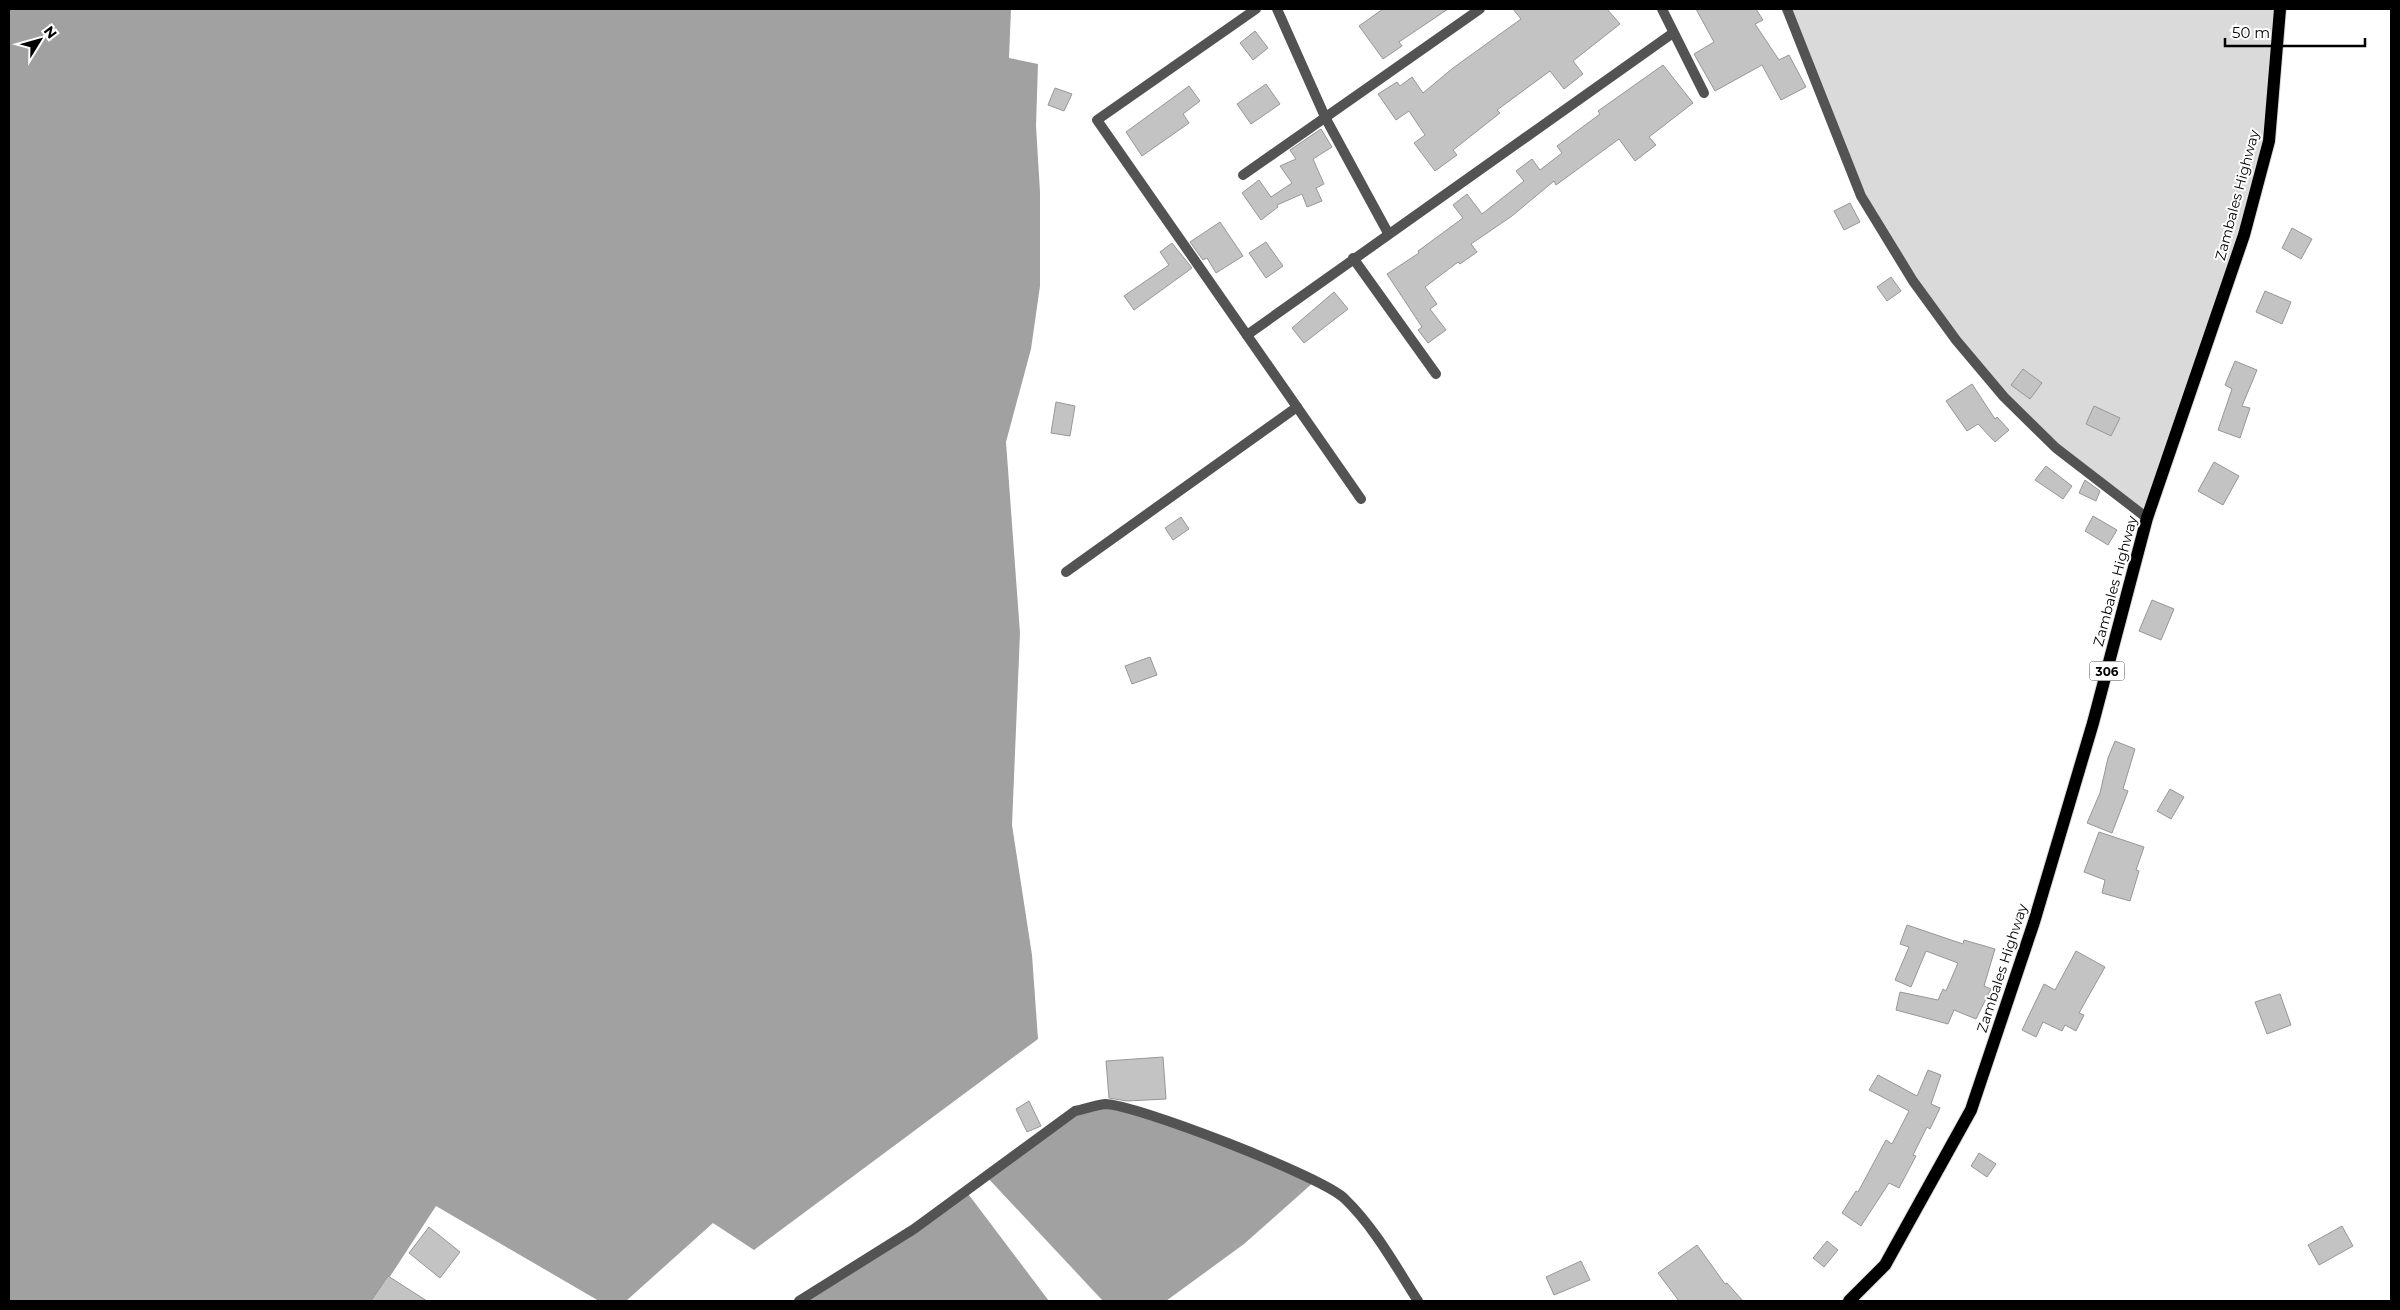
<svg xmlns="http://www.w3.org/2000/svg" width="2400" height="1310" font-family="Montserrat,sans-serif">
  <rect width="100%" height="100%" fill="#fff"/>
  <polygon fill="#dadada" points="1787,9 2280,9 2269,141 2147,518 2056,448 1956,340 1861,196"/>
  <g fill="#a1a1a1">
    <polygon points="9,9 1011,9 1009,58 1038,64 1036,126 1040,192 1040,286 1031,349 1006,442 1020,633 1012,825 1032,955 1038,1039 754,1250 713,1223 626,1301 599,1301 436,1206 374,1301 9,1301"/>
    <polygon points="1106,1104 1144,1113 1315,1181 1244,1244 1166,1301 1103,1301 986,1176 1075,1111"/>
    <polygon points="966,1191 1049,1301 799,1301"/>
  </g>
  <g fill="#c3c3c3" stroke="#979797">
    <polygon points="1383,9 1448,9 1399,42 1402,46 1383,59 1359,26"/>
    <polygon points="1513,9 1607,9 1620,24 1573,61 1583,74 1564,89 1550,71 1497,110 1500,113 1453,150 1457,155 1435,171 1414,143 1425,135 1409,111 1396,120 1378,94 1397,82 1400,86 1412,77 1423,93 1453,68 1521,19"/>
    <polygon points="1696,9 1756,9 1763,20 1755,24 1779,60 1789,55 1806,87 1781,100 1762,65 1715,91 1694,54 1714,42"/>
    <polygon points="1255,31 1268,48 1253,60 1240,43"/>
    <polygon points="1663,65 1693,103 1649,137 1656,145 1635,161 1619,139 1556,185 1554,181 1512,216 1471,244 1477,252 1460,264 1458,262 1425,287 1437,304 1430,309 1446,330 1428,343 1418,330 1422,327 1387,274 1419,253 1418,251 1463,218 1453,205 1467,194 1482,214 1524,181 1516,171 1532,159 1540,170 1562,153 1557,146 1600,114 1598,111"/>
    <polygon points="1266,84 1280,104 1251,124 1237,104"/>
    <polygon points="1189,86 1200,101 1183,114 1189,123 1142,156 1126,132"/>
    <polygon points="1055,88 1072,94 1064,111 1048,105"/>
    <polygon points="1321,129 1332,147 1313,159 1324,184 1316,188 1322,201 1307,207 1302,194 1277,205 1278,207 1261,220 1242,193 1259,180 1271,197 1292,183 1280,166 1296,159 1290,150"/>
    <polygon points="1850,203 1860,222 1844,230 1834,211"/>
    <polygon points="1220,222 1243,256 1216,273 1207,258 1203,260 1190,242"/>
    <polygon points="2292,228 2312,239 2301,259 2282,248"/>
    <polygon points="1266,242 1283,266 1266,278 1249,253"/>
    <polygon points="1172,243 1192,268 1134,310 1124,296 1169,265 1160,252"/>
    <polygon points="1891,277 1901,291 1887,301 1877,287"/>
    <polygon points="2265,291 2291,302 2282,324 2256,312"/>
    <polygon points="1334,292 1348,309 1304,343 1292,328"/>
    <polygon points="2235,361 2257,370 2242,406 2250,408 2240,438 2218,430 2232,389 2225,385"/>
    <polygon points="2023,369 2042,383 2030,399 2011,385"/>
    <polygon points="1972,384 1995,419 1997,417 2009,430 1995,442 1978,424 1967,431 1946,401"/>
    <polygon points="1056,402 1075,406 1070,436 1051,433"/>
    <polygon points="2094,406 2120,418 2111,436 2086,424"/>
    <polygon points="2214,462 2239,476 2223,505 2198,491"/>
    <polygon points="2046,466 2072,486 2063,499 2035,480"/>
    <polygon points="2085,480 2100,491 2096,501 2079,493"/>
    <polygon points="2093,516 2117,530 2108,545 2085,531"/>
    <polygon points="1181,517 1189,529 1173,540 1165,528"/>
    <polygon points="2152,600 2174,609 2161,640 2139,631"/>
    <polygon points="1150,657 1157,675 1132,684 1125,666"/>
    <polygon points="2115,741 2135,749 2123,789 2128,791 2112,833 2087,823 2100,793 2108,758"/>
    <polygon points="2170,789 2184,797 2171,819 2157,811"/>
    <polygon points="2099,832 2144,847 2136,870 2139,871 2130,901 2102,893 2105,880 2084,872"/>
    <polygon points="1907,925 1963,944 1964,940 1995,949 1984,986 1991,989 1976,1019 1954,1010 1948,1024 1896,1010 1900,992 1938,1000 1943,989 1946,991 1958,963 1926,951 1911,987 1895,980 1909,947 1900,944"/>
    <polygon points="2076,951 2105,967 2079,1013 2084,1015 2076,1031 2065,1025 2062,1031 2043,1022 2036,1037 2022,1030 2044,984 2055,990"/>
    <polygon points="2280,994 2291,1025 2267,1034 2255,1002"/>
    <polygon points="1163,1057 1166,1099 1127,1101 1109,1098 1106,1061"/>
    <polygon points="1928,1070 1941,1075 1931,1104 1940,1108 1930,1129 1927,1127 1913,1155 1916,1156 1899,1188 1889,1183 1861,1226 1842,1213 1856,1191 1858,1192 1886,1140 1892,1144 1909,1111 1869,1090 1878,1075 1917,1096"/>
    <polygon points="1029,1101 1041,1126 1027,1132 1016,1109"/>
    <polygon points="1979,1153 1996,1164 1987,1177 1971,1166"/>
    <polygon points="2342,1226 2353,1246 2319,1265 2308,1245"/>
    <polygon points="429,1227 460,1252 440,1278 409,1253"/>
    <polygon points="1827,1241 1838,1250 1824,1267 1813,1258"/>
    <polygon points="1697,1245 1725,1284 1727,1283 1743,1301 1679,1301 1658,1273"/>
    <polygon points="1581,1261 1590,1280 1554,1295 1546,1277"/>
    <polygon points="388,1276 427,1301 371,1301"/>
  </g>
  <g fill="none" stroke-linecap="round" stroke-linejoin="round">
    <g stroke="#dbdbdb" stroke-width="14">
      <polyline id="primary" points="1849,1301 1885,1265 1971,1110 2034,922 2093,723 2147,518 2244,235 2269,141 2280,9"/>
    </g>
    <path stroke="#535353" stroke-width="10" d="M799 1301 914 1229 1075 1111C1085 1109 1096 1105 1105 1104 1135 1104 1324 1177 1345 1199 1375 1228 1396 1267 1418 1301"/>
    <g stroke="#535353" stroke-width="10">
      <polyline points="1256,9 1097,120 1361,499"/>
      <polyline points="1277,9 1326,119 1388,233"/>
      <polyline points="1662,9 1704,93"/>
      <polyline points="1243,175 1480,9"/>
      <polyline points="1353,258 1436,374"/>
      <polyline points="1247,335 1673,33"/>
      <polyline points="1066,572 1297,407"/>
    </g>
    <polyline stroke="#535353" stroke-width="10" points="1787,9 1861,196 1913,281 1956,340 2004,397 2056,448 2147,518"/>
    <use href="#primary" stroke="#000" stroke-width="12"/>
  </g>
  <g text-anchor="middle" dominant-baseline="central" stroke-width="4" stroke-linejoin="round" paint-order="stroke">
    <rect fill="#fff" stroke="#4c4c4c" stroke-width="1" x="2089.5" y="661.5" width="35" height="19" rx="4"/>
    <g font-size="12" font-weight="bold" fill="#000">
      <text x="2107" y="671">306</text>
    </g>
    <g font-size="14" fill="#000" stroke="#fff">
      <text transform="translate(2237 195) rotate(-75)">Zambales Highway</text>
      <text transform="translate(2115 581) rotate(-75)">Zambales Highway</text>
      <text transform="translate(2002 968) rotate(-72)">Zambales Highway</text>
    </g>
  </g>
  <rect width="2400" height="1310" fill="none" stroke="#000000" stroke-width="20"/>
  <g transform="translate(40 40) rotate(53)" stroke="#ffffff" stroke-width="4" paint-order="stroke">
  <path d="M0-4L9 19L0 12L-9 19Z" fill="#000000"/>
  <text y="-8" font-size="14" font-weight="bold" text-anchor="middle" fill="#000000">N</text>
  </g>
  <path d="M2225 38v8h140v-8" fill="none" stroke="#000000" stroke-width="2.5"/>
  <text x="2232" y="38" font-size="15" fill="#000000" stroke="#ffffff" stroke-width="4" paint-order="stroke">50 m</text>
</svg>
